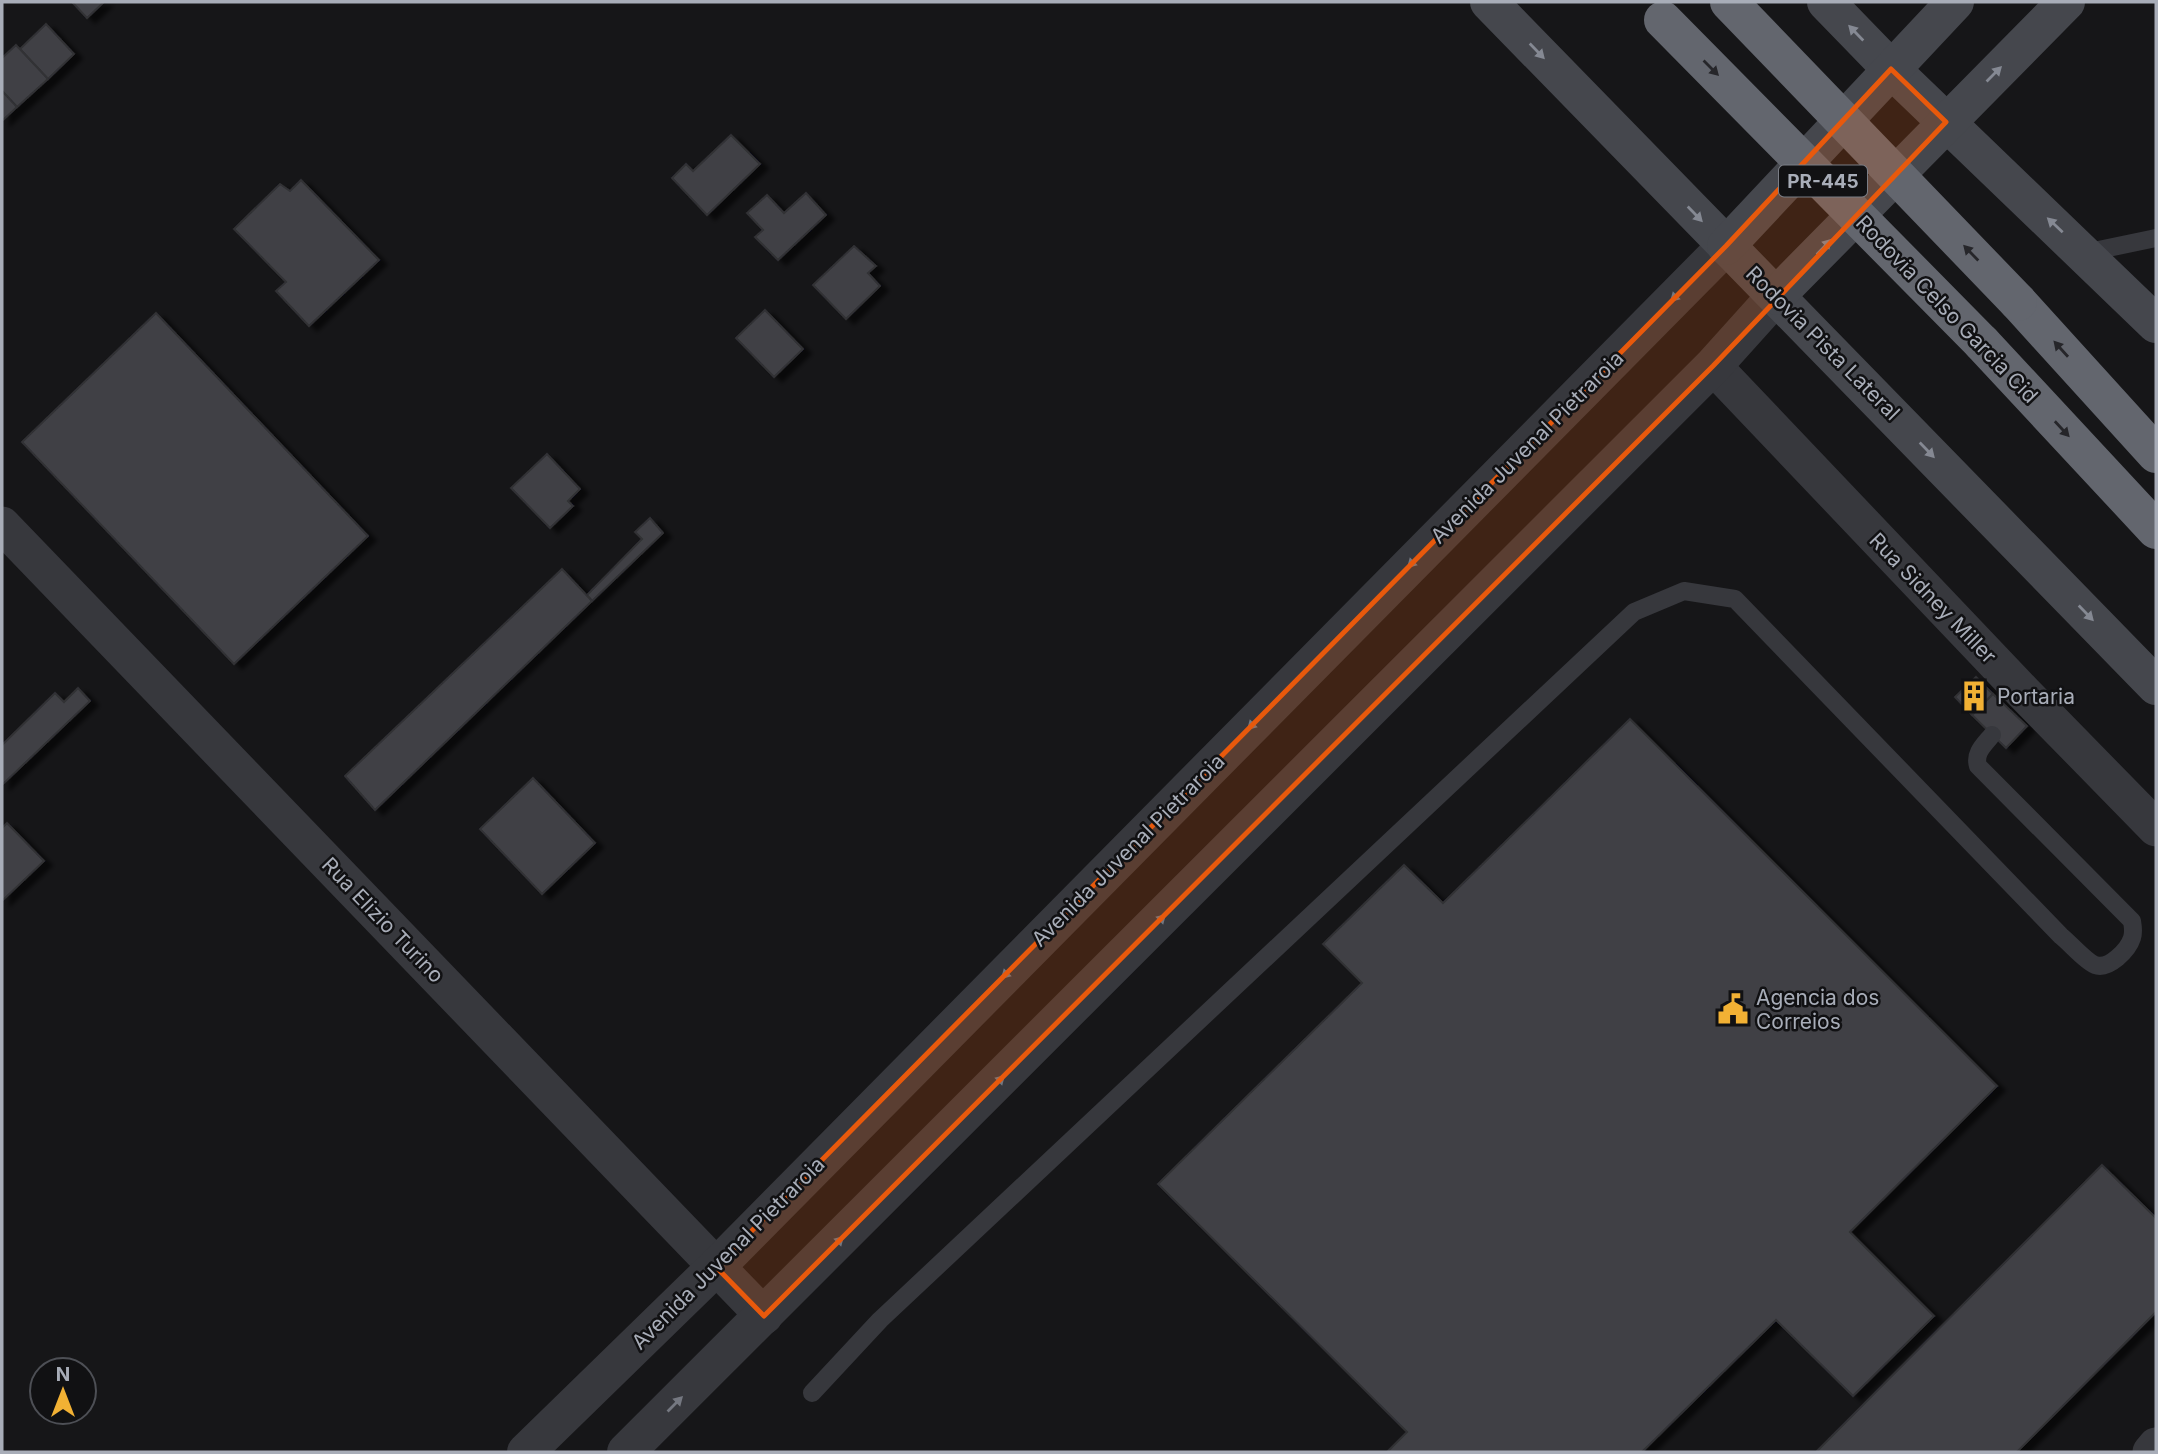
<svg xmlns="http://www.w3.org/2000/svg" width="2158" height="1454" font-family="Inter,sans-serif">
  <defs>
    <filter id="shadow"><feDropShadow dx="8" dy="4.5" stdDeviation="2" flood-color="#0009"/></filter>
  </defs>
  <rect width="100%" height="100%" fill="#161618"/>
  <g fill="#404145" stroke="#303034" stroke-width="2" filter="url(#shadow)">
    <polygon points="72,2 104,2 87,18"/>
    <polygon points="46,24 74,54 48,79 20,49"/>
    <polygon points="16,45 48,79 17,107 2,91 2,58"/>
    <polygon points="2,91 17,107 2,121"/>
    <polygon points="731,135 760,164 707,215 672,178 686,164 693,171"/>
    <polygon points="301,180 379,260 309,326 276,291 286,282 234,229 280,184 290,191"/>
    <polygon points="806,193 826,215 778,260 755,237 763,230 747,213 767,195 784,213"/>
    <polygon points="854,246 876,266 868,273 880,286 846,319 813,285"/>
    <polygon points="765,310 803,349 774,377 736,338"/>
    <polygon points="156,313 368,536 234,664 22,442"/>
    <polygon points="547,454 580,489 568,501 573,506 550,528 511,488"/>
    <polygon points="650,518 663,533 592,601 587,595 642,539 635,532"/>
    <polygon points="562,569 592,601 375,810 345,776"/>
    <polygon points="1976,677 1993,694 1972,715 1955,697"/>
    <polygon points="78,688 90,701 2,785 2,745 55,693 64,702"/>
    <polygon points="1993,694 2027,726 2006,748 1972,715"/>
    <polygon points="1630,719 1997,1086 1850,1232 1934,1316 1853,1396 1776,1320 1642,1452 1387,1452 1407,1432 1158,1184 1362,983 1323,944 1404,865 1443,903"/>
    <polygon points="533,778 595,843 542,894 480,829"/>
    <polygon points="7,823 44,861 2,901 2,828"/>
    <polygon points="2102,1165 2156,1218 2156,1312 2017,1452 1816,1452"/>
  </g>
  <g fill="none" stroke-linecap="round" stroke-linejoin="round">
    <g stroke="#37383d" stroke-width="18">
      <polyline points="2084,253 2156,238"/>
      <path d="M812 1393 880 1320 1634 612 1684 591 1735 599 2061 936C2070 943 2085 961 2095 965 2109 970 2128 950 2132 938 2134 932 2133 927 2132 921L1978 766C1974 753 1984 745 1992 735"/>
    </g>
    <g stroke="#37383d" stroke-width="37">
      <polyline points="1713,366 2024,693 2156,828"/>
      <polyline points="2,525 764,1316"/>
      <polyline points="2151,1452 2156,1446"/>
    </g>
    <g stroke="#37383d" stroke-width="38">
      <polyline points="526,1452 716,1267 1726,246"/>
      <polyline points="626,1452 1713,366 1776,296"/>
    </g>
    <g stroke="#45474d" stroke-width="38">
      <polyline points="1489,2 2156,686"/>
      <polyline points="1826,2 1891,69 2156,324"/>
      <polyline points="1726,246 1955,2"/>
      <polyline points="1776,296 2066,2"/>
    </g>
    <g stroke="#63666e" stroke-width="38">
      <polyline points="2018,302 2156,454"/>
      <polyline points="1982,343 2156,530"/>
    </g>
    <g stroke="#63666e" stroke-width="38">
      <polyline points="1729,2 2018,302"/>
      <polyline points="1663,20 1982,343"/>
    </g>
  </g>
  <defs><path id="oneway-solid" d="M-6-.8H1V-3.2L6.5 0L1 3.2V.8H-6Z" transform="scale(1.75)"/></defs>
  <g fill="#858993">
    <use href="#oneway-solid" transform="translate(1856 33) rotate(-134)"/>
    <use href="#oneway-solid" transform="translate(1537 51) rotate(46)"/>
    <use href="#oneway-solid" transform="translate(1994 74) rotate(-45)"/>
    <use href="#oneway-solid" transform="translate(1695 214) rotate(46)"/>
    <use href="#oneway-solid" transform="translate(2055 225) rotate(-137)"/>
    <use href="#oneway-solid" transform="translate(1824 247) rotate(-46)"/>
    <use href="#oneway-solid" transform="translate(1927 450) rotate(46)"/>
    <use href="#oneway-solid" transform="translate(2086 613) rotate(46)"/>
  </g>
  <g fill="#26262a">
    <use href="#oneway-solid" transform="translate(1711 68) rotate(45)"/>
    <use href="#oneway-solid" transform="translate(1971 253) rotate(-134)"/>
    <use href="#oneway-solid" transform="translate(2061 349) rotate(-132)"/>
    <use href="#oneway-solid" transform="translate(2062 429) rotate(47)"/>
  </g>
  <g fill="#757881">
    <use href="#oneway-solid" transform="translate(1678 294) rotate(135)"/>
    <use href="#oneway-solid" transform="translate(1415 560) rotate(135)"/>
    <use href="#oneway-solid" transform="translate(1255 722) rotate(135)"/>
    <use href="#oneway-solid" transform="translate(1158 922) rotate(-45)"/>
    <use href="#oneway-solid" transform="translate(1009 971) rotate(135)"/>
    <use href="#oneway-solid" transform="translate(997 1083) rotate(-45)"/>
    <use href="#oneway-solid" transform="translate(836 1244) rotate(-45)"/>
    <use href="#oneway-solid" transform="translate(675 1404) rotate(-45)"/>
  </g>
  <path fill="#e8590c" fill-opacity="0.2" stroke="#e8590c" stroke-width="5" stroke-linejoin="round" d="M1891 69 1946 122 1713 366 764 1316 716 1267 1726 246Z"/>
  <defs>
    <g id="building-bare" transform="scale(2.415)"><path d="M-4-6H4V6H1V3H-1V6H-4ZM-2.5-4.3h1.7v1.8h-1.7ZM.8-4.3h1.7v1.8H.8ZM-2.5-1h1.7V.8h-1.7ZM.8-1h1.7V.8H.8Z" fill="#f2b134" stroke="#111113" stroke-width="2.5" paint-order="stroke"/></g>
    <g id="civic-bare" transform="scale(2.415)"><path d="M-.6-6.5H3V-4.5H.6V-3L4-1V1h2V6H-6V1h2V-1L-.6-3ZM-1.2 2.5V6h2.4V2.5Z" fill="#f2b134" stroke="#111113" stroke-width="2.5" paint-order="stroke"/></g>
  </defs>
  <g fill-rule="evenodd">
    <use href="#building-bare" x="1974" y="696"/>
    <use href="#civic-bare" x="1733" y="1009"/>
  </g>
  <g text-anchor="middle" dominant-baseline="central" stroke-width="5" stroke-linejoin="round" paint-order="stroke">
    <rect fill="#111113" stroke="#7b7e86" stroke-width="2" x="1779" y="165.5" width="88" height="31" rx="5"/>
    <g font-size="19" font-weight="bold" fill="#a8adb8">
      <text x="1823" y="181">PR-445</text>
    </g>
    <g font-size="21" fill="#a8adb8" stroke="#111113">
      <text transform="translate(1947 309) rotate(46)">Rodovia Celso Garcia Cid</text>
      <text transform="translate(1823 343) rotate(45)">Rodovia Pista Lateral</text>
      <text transform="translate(1527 447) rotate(-45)">Avenida Juvenal Pietraroia</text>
      <text transform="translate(1933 598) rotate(46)">Rua Sidney Miller</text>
      <text transform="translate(1128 850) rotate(-45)">Avenida Juvenal Pietraroia</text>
      <text transform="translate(383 920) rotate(46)">Rua Elizio Turino</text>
      <text transform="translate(728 1253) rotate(-45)">Avenida Juvenal Pietraroia</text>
    </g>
    <g font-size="21" fill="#a8adb8" stroke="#111113" text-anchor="start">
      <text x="1997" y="696">Portaria</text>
      <text x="1756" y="997">Agencia dos<tspan x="1756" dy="24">Correios</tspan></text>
    </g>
  </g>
  <rect width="2158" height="1454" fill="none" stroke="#a8adb8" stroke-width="7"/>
  <g transform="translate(63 1391)"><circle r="33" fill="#111113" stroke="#4d4f55" stroke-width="2"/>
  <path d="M0-5L12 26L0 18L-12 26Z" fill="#f2b134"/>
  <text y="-10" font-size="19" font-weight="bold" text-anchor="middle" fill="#a8adb8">N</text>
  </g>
</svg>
